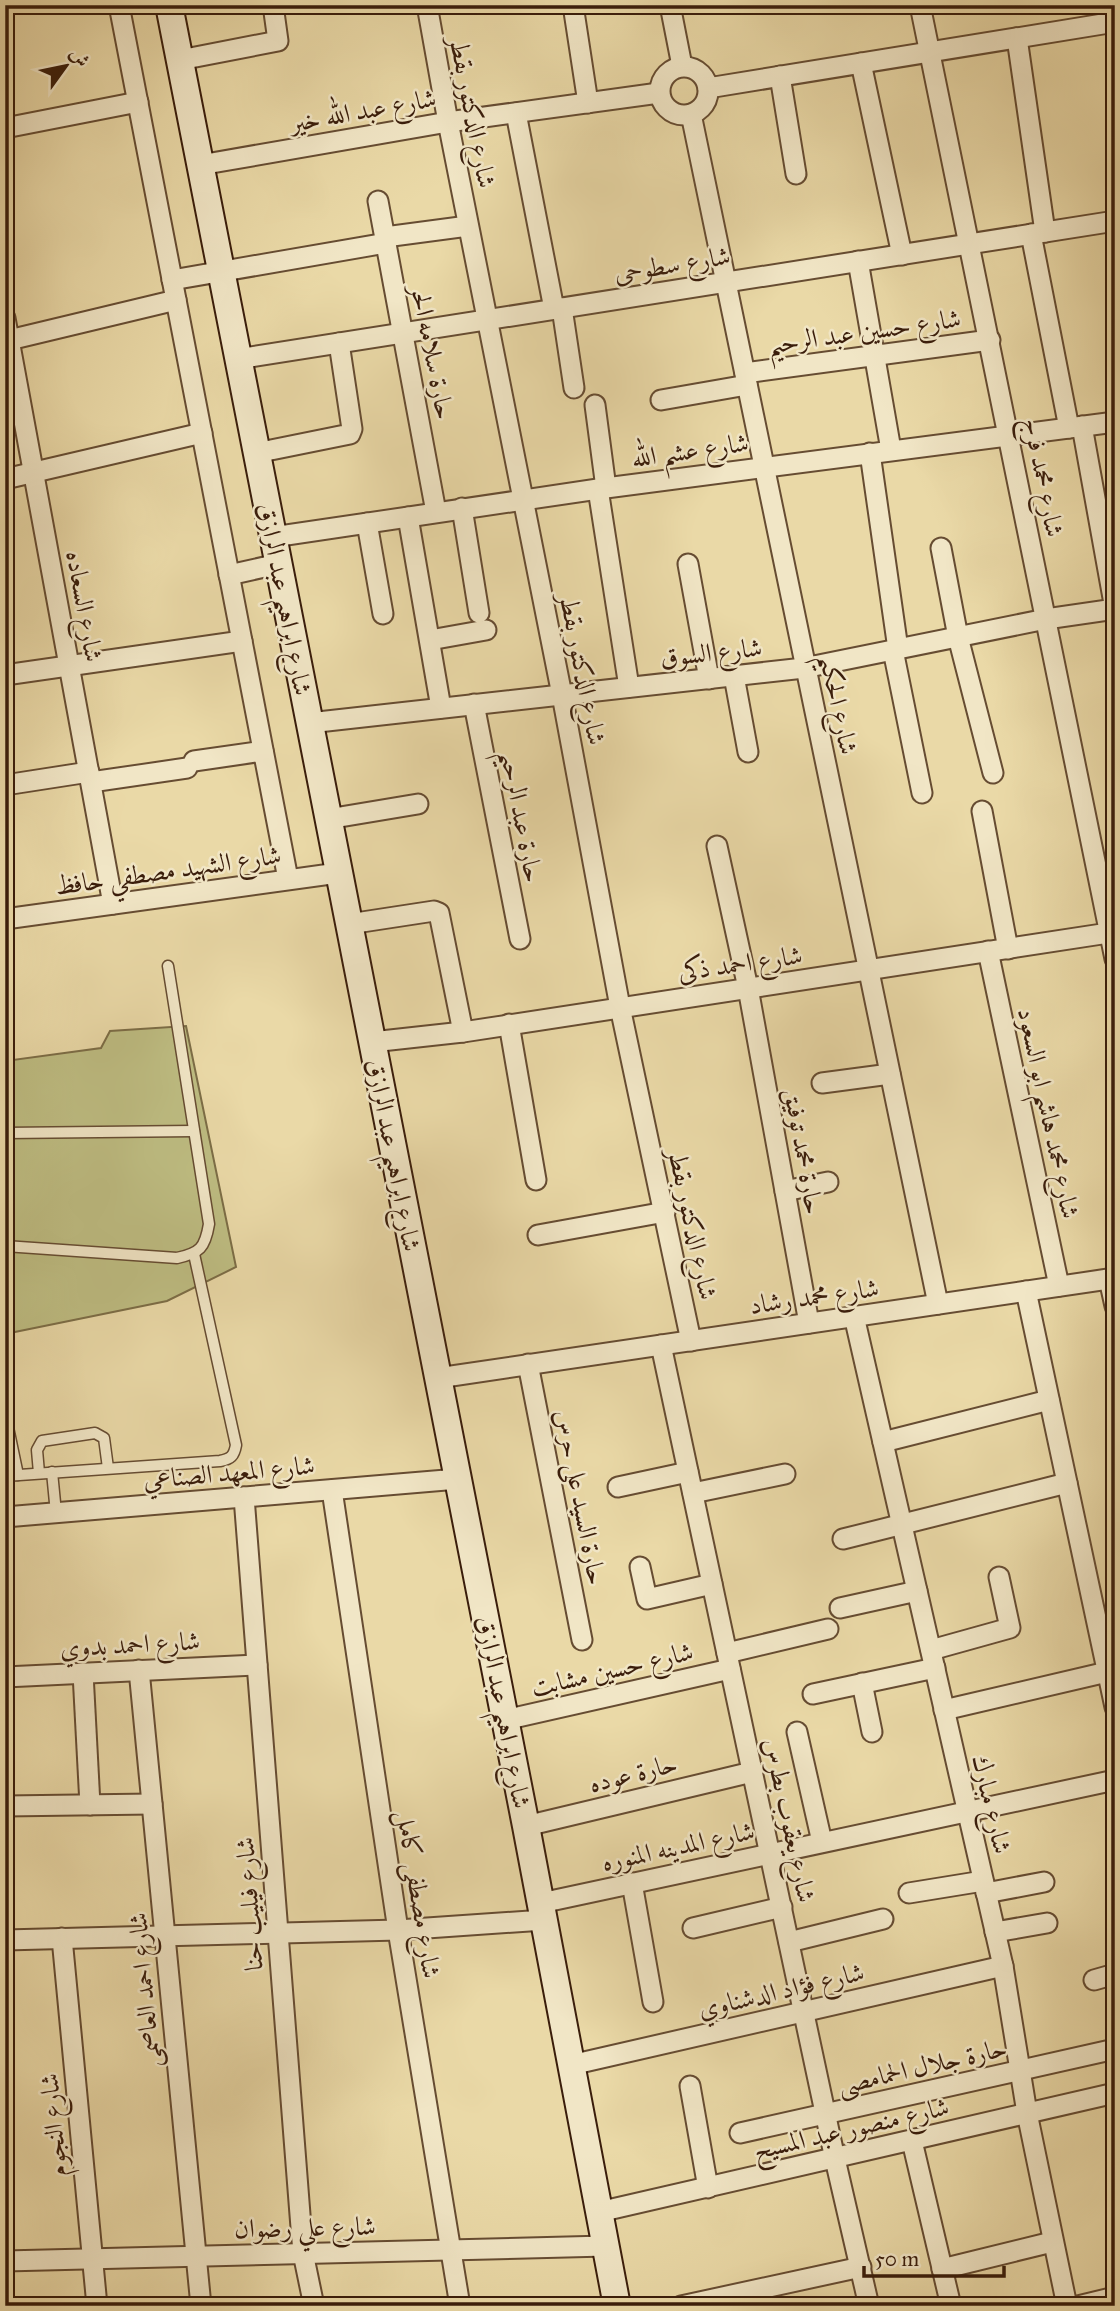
<svg xmlns="http://www.w3.org/2000/svg" width="1120" height="2311" font-family="'IM FELL Great Primer',Amiri,serif">
  <rect width="100%" height="100%" fill="#ead9a7"/>
  <filter id="stains"><feTurbulence type="fractalNoise" baseFrequency=".00286" numOctaves="4"/><feColorMatrix values="0 0 0 0 .2 0 0 0 0 .09 0 0 0 0 .02 0 0 0 .5 -.17"/></filter>
  <radialGradient id="worn" r=".72"><stop offset=".6" stop-color="#630" stop-opacity="0"/><stop offset="1" stop-color="#630" stop-opacity=".3"/></radialGradient>
  <polygon fill="#bebd82" stroke="#7c6d46" stroke-width="2" points="186,1026 236,1267 167,1301 5,1334 5,1061 101,1048 110,1031"/>
  <g fill="none" stroke-linecap="round" stroke-linejoin="round">
    <g stroke="#664c32" stroke-width="13">
      <g id="lane">
        <polyline points="5,1133 194,1131"/>
        <path d="M5 1246 177 1258C200 1253 205 1248 209 1224L168 966"/>
        <polyline points="5,1413 18,1475"/>
        <polyline points="52,1472 56,1513"/>
        <polyline points="39,1473 37,1450 42,1441 95,1433 104,1438 108,1468"/>
        <path d="M5 1476 220 1461C231 1459 234 1456 236 1445L194 1254"/>
      </g>
    </g>
    <g stroke="#664c32" stroke-width="23">
      <g id="street">
        <polyline points="119,5 288,879"/>
        <polyline points="427,5 448,122 562,695 620,1007 691,1341"/>
        <polyline points="573,5 588,103"/>
        <polyline points="670,5 682,66"/>
        <polyline points="920,5 1115,959"/>
        <polyline points="1017,38 1045,232"/>
        <polyline points="180,60 278,41 273,5"/>
        <polyline points="861,63 902,255"/>
        <circle cx="684" cy="91" r="24"/>
        <polyline points="780,76 796,174"/>
        <polyline points="708,88 1115,22"/>
        <polyline points="516,113 554,309"/>
        <polyline points="691,114 938,1304"/>
        <polyline points="5,128 138,102"/>
        <polyline points="200,165 448,122 659,93"/>
        <polyline points="378,201 436,512"/>
        <polyline points="1031,234 1069,428"/>
        <polyline points="385,237 468,226"/>
        <polyline points="858,261 891,450"/>
        <polyline points="172,280 386,243"/>
        <polyline points="562,308 574,388"/>
        <polyline points="5,318 113,904"/>
        <polyline points="5,341 176,300"/>
        <polyline points="238,359 1115,221"/>
        <polyline points="745,373 990,340"/>
        <polyline points="661,400 747,385"/>
        <polyline points="595,405 606,488"/>
        <polyline points="1082,426 1115,609"/>
        <polyline points="256,453 350,434 352,429 339,343"/>
        <polyline points="870,453 898,649"/>
        <polyline points="5,479 202,433"/>
        <polyline points="598,489 629,687"/>
        <polyline points="462,508 479,613"/>
        <polyline points="408,517 441,708"/>
        <polyline points="367,523 383,614"/>
        <polyline points="273,537 598,489 1115,422"/>
        <polyline points="941,548 958,637 993,773"/>
        <polyline points="688,564 709,679"/>
        <polyline points="229,575 278,564"/>
        <polyline points="430,640 486,630"/>
        <polyline points="893,650 922,793"/>
        <polyline points="5,675 242,641"/>
        <polyline points="734,676 748,752"/>
        <polyline points="474,704 520,939"/>
        <polyline points="309,723 804,668 1046,619 1115,609"/>
        <polyline points="194,761 263,751"/>
        <polyline points="91,782 187,768"/>
        <polyline points="5,785 89,772"/>
        <polyline points="982,811 1008,949"/>
        <polyline points="328,819 418,804"/>
        <polyline points="717,846 748,988 809,1323"/>
        <polyline points="5,919 338,873"/>
        <polyline points="349,924 434,911 439,913 463,1032"/>
        <polyline points="988,951 1059,1286"/>
        <polyline points="509,1024 536,1180"/>
        <polyline points="372,1042 463,1032 1115,932"/>
        <polyline points="822,1083 890,1074"/>
        <polyline points="785,1191 828,1182"/>
        <polyline points="538,1235 665,1212"/>
        <polyline points="1109,1279 1115,1306"/>
        <polyline points="1026,1291 1115,1707"/>
        <polyline points="854,1316 1003,1966 1027,2113 1067,2306"/>
        <polyline points="661,1345 835,2159 869,2306"/>
        <polyline points="528,1364 582,1640"/>
        <polyline points="438,1378 1115,1278"/>
        <polyline points="883,1442 1049,1400"/>
        <polyline points="618,1487 688,1472"/>
        <polyline points="332,1490 398,1930 460,2306"/>
        <polyline points="693,1493 785,1474"/>
        <polyline points="244,1497 303,2253 314,2306"/>
        <polyline points="5,1517 458,1479"/>
        <polyline points="843,1539 1067,1483"/>
        <polyline points="640,1567 647,1599 712,1584"/>
        <polyline points="840,1608 917,1591"/>
        <polyline points="931,1650 1010,1628 999,1577"/>
        <polyline points="727,1653 828,1629"/>
        <polyline points="139,1670 201,2306"/>
        <polyline points="83,1673 90,1805"/>
        <polyline points="5,1677 257,1665"/>
        <polyline points="862,1683 872,1732"/>
        <polyline points="813,1694 935,1668"/>
        <polyline points="944,1710 1107,1672"/>
        <polyline points="505,1720 730,1669"/>
        <polyline points="797,1732 822,1842"/>
        <polyline points="5,1806 152,1804"/>
        <polyline points="526,1826 752,1772"/>
        <polyline points="632,1883 653,2002"/>
        <polyline points="909,1893 983,1881"/>
        <polyline points="986,1893 1044,1882"/>
        <polyline points="541,1903 1115,1780"/>
        <polyline points="693,1928 782,1907"/>
        <polyline points="995,1932 1047,1923"/>
        <polyline points="62,1938 97,2306"/>
        <polyline points="5,1940 398,1930 544,1920"/>
        <polyline points="789,1942 883,1919"/>
        <polyline points="1094,1980 1115,1974"/>
        <polyline points="571,2065 1003,1966"/>
        <polyline points="690,2086 708,2188"/>
        <polyline points="740,2133 1115,2049"/>
        <polyline points="912,2141 951,2306"/>
        <polyline points="599,2212 1115,2093"/>
        <polyline points="5,2261 606,2246"/>
        <polyline points="942,2269 1052,2242"/>
        <polyline points="681,2306 861,2267"/>
        <polyline points="1078,2306 1115,2297"/>
      </g>
    </g>
    <g stroke="#3a1d0b" stroke-width="30">
      <polyline id="secondary" points="169,5 526,1826 617,2306"/>
    </g>
    <use href="#lane" stroke="#f1e6c6" stroke-width="10"/>
    <use href="#street" stroke="#f1e6c6" stroke-width="19"/>
    <use href="#secondary" stroke="#f1e6c6" stroke-width="26"/>
  </g>
  <g text-anchor="middle" dominant-baseline="central" stroke-width="5" stroke-linejoin="round" paint-order="stroke">
    <g font-size="26" fill="#3a1d0b" stroke="#f1e6c6">
      <text transform="translate(363 110) rotate(-10)">شارع عبد الله خير</text>
      <text transform="translate(473 112) rotate(79)">شارع الدكتور بقطر</text>
      <text transform="translate(672 264) rotate(-9)">شارع سطوحى</text>
      <text transform="translate(864 331) rotate(-8)">شارع حسين عبد الرحيم</text>
      <text transform="translate(433 352) rotate(79)">حارة سلامه الحر</text>
      <text transform="translate(690 450) rotate(-8)">شارع عشم الله</text>
      <text transform="translate(1044 477) rotate(79)">شارع محمد فرج</text>
      <text transform="translate(285 599) rotate(79)">شارع ابراهيم عبد الرازق</text>
      <text transform="translate(85 606) rotate(80)">شارع السعاده</text>
      <text transform="translate(711 652) rotate(-6)">شارع السوق</text>
      <text transform="translate(583 669) rotate(79)">شارع الدكتور بقطر</text>
      <text transform="translate(839 704) rotate(78)">شارع الحكيم</text>
      <text transform="translate(522 816) rotate(79)">حارة عبد الرحيم</text>
      <text transform="translate(168 870) rotate(-8)">شارع الشهيد مصطفي حافظ</text>
      <text transform="translate(740 963) rotate(-8)">شارع احمد ذكى</text>
      <text transform="translate(1049 1113) rotate(78)">شارع محمد هاشم ابو السعود</text>
      <text transform="translate(804 1151) rotate(80)">حارة محمد توفيق</text>
      <text transform="translate(394 1155) rotate(79)">شارع ابراهيم عبد الرازق</text>
      <text transform="translate(693 1224) rotate(78)">شارع الدكتور بقطر</text>
      <text transform="translate(814 1296) rotate(-8)">شارع محمد رشاد</text>
      <text transform="translate(229 1472) rotate(-5)">شارع المعهد الصناعي</text>
      <text transform="translate(581 1497) rotate(79)">حارة السيد على حرس</text>
      <text transform="translate(130 1644) rotate(-3)">شارع احمد بدوي</text>
      <text transform="translate(612 1669) rotate(-13)">شارع حسين مشابت</text>
      <text transform="translate(504 1712) rotate(79)">شارع ابراهيم عبد الرازق</text>
      <text transform="translate(633 1773) rotate(-14)">حارة عوده</text>
      <text transform="translate(992 1804) rotate(77)">شارع مبارك</text>
      <text transform="translate(790 1820) rotate(78)">شارع يعقوب بطرس</text>
      <text transform="translate(678 1846) rotate(-12)">شارع المدينه المنوره</text>
      <text transform="translate(419 1894) rotate(81)">شارع مصطفى كامل</text>
      <text transform="translate(249 1904) rotate(-94)">شارع فيليب حنا</text>
      <text transform="translate(144 1990) rotate(-95)">شارع احمد العاصمى</text>
      <text transform="translate(781 1990) rotate(-13)">شارع فؤاد الدشناوي</text>
      <text transform="translate(922 2066) rotate(-13)">حارة جلال الحمامصى</text>
      <text transform="translate(53 2125) rotate(-95)">شارع النجوم</text>
      <text transform="translate(851 2128) rotate(-13)">شارع منصور عبد المسيح</text>
      <text transform="translate(305 2227) rotate(-1)">شارع علي رضوان</text>
    </g>
  </g>
  <rect width="1120" height="2311" fill="none" stroke="#ead9a7" stroke-width="28"/>
  <rect x="7" y="7" width="1106" height="2297" fill="none" stroke="#3a1d0b" stroke-width="3.5"/>
  <rect x="14" y="14" width="1092" height="2283" fill="none" stroke="#3a1d0b" stroke-width="2"/>
  <g transform="translate(66 66) rotate(57)" stroke="#f1e6c6" stroke-width="5" paint-order="stroke">
  <path d="M0-5L12 26L0 18L-12 26Z" fill="#3a1d0b"/>
  <text y="-10" font-size="19" font-weight="bold" text-anchor="middle" fill="#3a1d0b">ش</text>
  </g>
  <path d="M864 2266v10h140v-10" fill="none" stroke="#3a1d0b" stroke-width="3.5"/>
  <text x="875" y="2266" font-size="21" fill="#3a1d0b" stroke="#f1e6c6" stroke-width="5" paint-order="stroke">50 m</text>
  <rect width="100%" height="100%" filter="url(#stains)"/>
  <rect width="100%" height="100%" fill="url(#worn)"/>
</svg>
